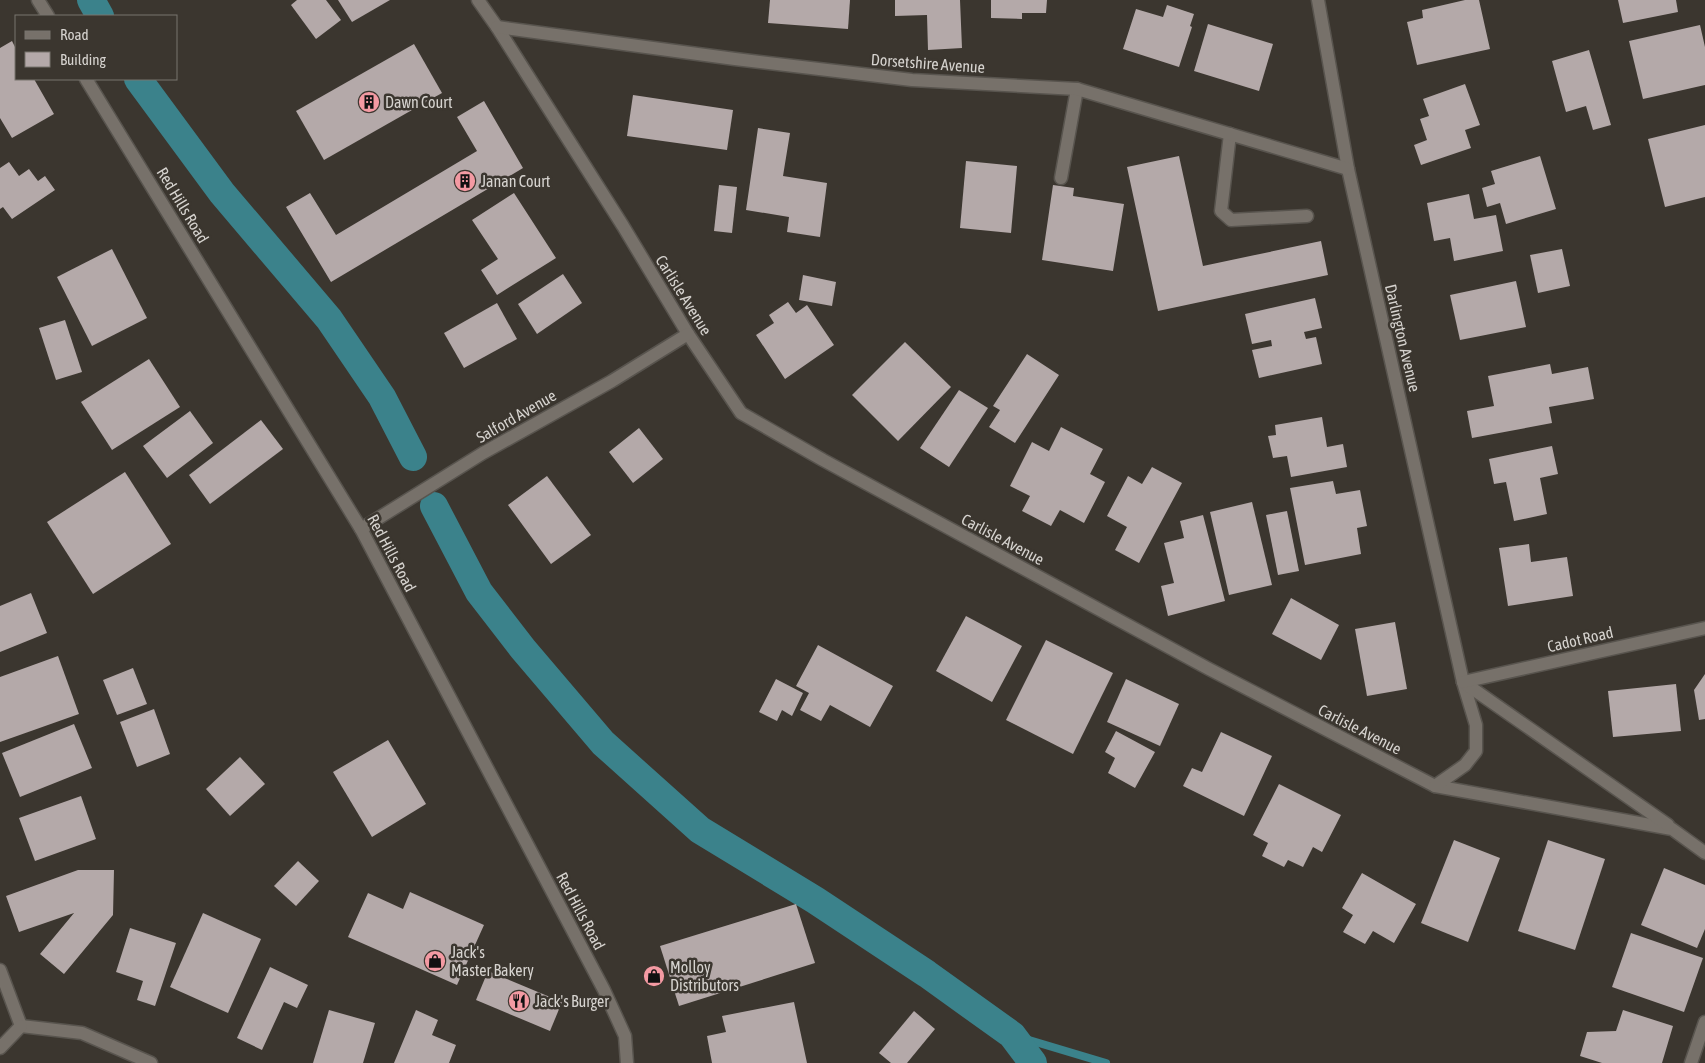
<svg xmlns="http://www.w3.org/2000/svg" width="1705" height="1063" font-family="'Asap Condensed',sans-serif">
  <rect width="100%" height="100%" fill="#3b362f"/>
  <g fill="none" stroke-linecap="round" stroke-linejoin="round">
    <polyline stroke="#3b828b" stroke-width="8" points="1012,1035 1106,1063"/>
    <g stroke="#3b828b" stroke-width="28">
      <polyline points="91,0 100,16"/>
      <polyline points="138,79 222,193 329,319 382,397 413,457"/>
      <polyline points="434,506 479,592 523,649 603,743 700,830 815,900 927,974 1012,1035 1033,1063"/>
    </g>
  </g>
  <g fill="#b4a9a9">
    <polygon points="297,0 326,0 341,20 316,39 291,5"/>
    <polygon points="338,0 390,0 352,22"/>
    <polygon points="770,0 850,0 848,29 768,23"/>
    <polygon points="895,0 960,0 962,48 928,50 927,15 895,16"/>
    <polygon points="991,0 1047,0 1046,13 1022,13 1022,19 991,18"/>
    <polygon points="1465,0 1479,0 1490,49 1417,65 1407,22 1423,18 1422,10"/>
    <polygon points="1618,0 1676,0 1678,12 1623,23"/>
    <polygon points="1167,5 1194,14 1190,26 1192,27 1179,67 1123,49 1136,9 1163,17"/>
    <polygon points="1208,24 1273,44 1259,91 1194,71"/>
    <polygon points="1700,25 1705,47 1705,85 1643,99 1629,41"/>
    <polygon points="12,41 16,49 16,79 34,79 54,114 12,138 0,118 0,48"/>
    <polygon points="414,44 442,93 324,160 296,111"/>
    <polygon points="1589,50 1611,125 1593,130 1586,106 1566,112 1552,61"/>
    <polygon points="1465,84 1480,125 1465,130 1471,148 1421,165 1414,145 1427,140 1420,119 1429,116 1423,99"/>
    <polygon points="633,95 733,110 727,150 627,136"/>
    <polygon points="484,101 523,168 331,282 286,207 310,193 336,235 477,151 457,117"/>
    <polygon points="1705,125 1705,197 1665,207 1648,139"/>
    <polygon points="758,128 790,133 783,176 827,183 820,237 787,232 789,217 746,210"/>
    <polygon points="1179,156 1203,266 1321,241 1328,275 1158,311 1127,167"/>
    <polygon points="1540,156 1556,209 1506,224 1500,203 1487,207 1482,188 1495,184 1491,171"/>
    <polygon points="966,161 1017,166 1011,233 960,228"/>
    <polygon points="9,162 19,176 29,169 38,181 45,176 55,190 12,219 3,207 0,209 0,168"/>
    <polygon points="719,185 737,187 732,233 714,231"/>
    <polygon points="1053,185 1074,188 1073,196 1124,204 1113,271 1042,260"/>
    <polygon points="514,193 556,258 497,295 481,270 498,259 472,220"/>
    <polygon points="1469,194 1474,219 1496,215 1503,251 1454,261 1450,238 1434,241 1427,203"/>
    <polygon points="112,249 147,318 92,346 57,277"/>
    <polygon points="1562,249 1570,286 1538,293 1530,255"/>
    <polygon points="563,274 582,303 537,334 518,304"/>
    <polygon points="803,275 836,282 832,306 799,300"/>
    <polygon points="1516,281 1526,327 1460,340 1450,295"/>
    <polygon points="1315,298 1322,328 1304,332 1306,339 1316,337 1322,364 1259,378 1252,350 1272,346 1271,340 1252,344 1245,314"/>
    <polygon points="788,302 796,313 807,305 834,345 785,379 756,335 774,323 769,315"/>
    <polygon points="497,303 517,339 464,368 444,333"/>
    <polygon points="65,320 82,372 56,380 39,328"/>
    <polygon points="905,342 951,387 898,441 852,395"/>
    <polygon points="1027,354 1059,375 1015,443 989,427 1000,410 993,406"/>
    <polygon points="149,359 180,407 112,450 81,402"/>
    <polygon points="1550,364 1552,374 1588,367 1594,399 1549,407 1552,423 1472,438 1467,411 1494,406 1488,376"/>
    <polygon points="959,390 988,408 949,467 920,448"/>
    <polygon points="190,411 213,443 167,478 143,446"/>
    <polygon points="1322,417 1327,447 1343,444 1347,467 1291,477 1287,456 1273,458 1268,436 1276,435 1275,425"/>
    <polygon points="261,420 283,449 210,504 189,475"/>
    <polygon points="1061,427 1103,449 1090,474 1105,482 1084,523 1060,510 1051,526 1022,511 1030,496 1010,486 1032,442 1049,451"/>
    <polygon points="639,428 663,459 633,483 609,452"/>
    <polygon points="1552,446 1558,474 1540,478 1547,514 1514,521 1506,482 1494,484 1489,459"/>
    <polygon points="1152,467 1182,483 1139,563 1115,550 1127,527 1107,516 1128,476 1142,484"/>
    <polygon points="125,472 171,544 93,594 47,522"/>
    <polygon points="547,476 591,535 551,564 508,505"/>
    <polygon points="1333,481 1336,494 1360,490 1367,526 1357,528 1361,554 1305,565 1290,488"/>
    <polygon points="1252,502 1272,585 1229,595 1210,512"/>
    <polygon points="1287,511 1299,571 1278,575 1266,515"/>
    <polygon points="1203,515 1225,601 1168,616 1161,586 1174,583 1164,543 1184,538 1180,521"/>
    <polygon points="1529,544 1531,562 1567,557 1573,596 1508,606 1499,548"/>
    <polygon points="31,593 47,633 0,652 0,606"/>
    <polygon points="1291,598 1339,625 1321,660 1272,634"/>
    <polygon points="966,616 1022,646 992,702 936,671"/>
    <polygon points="1395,622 1407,689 1367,696 1355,629"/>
    <polygon points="1046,640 1113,673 1073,754 1006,720"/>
    <polygon points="818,645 893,686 870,727 830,705 821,721 800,710 809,693 796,686"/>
    <polygon points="58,656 79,714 0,742 0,677"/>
    <polygon points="133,668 147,704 117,715 103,680"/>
    <polygon points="1705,674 1705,719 1699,720 1694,690"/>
    <polygon points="776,679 803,693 792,716 782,710 777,721 759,712"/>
    <polygon points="1126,679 1179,704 1160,746 1107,722"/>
    <polygon points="1676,684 1681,731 1613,737 1608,691"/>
    <polygon points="154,709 170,754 137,767 120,722"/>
    <polygon points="74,724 92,768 20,797 2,753"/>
    <polygon points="1116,731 1155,752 1135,788 1108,773 1115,758 1105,752"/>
    <polygon points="1221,732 1272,756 1244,816 1183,786 1192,768 1202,772"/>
    <polygon points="388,740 426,804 372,837 333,772"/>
    <polygon points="240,757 265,784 230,816 206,789"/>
    <polygon points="1279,784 1341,815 1322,852 1313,847 1303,867 1288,860 1284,867 1262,856 1268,843 1253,835"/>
    <polygon points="81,796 96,839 35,861 19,818"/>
    <polygon points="1454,840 1500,858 1468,942 1421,923"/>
    <polygon points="1548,840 1605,859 1575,950 1518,931"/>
    <polygon points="298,861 319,881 296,906 274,886"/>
    <polygon points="1664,868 1705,885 1705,929 1697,948 1641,925"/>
    <polygon points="78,870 114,870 113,915 64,974 40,954 74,913 19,932 6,896"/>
    <polygon points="1362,873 1416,904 1394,943 1373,931 1365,944 1343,932 1353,915 1342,908"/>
    <polygon points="410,892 484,925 457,985 348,937 368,893 403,909"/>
    <polygon points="796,904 815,963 679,1006 660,946"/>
    <polygon points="203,913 261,939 228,1013 170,987"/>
    <polygon points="130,928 176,943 155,1006 137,1000 143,981 116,972"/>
    <polygon points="1631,933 1703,958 1684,1012 1612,987"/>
    <polygon points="270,967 308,985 297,1008 284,1002 262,1050 237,1038"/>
    <polygon points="488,971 562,1002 550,1031 476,1000"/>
    <polygon points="794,1002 807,1063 712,1063 707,1036 726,1032 722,1016"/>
    <polygon points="329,1010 375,1023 363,1063 313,1063"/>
    <polygon points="416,1010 438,1020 432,1035 456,1045 449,1063 394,1063"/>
    <polygon points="1623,1010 1673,1026 1662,1063 1602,1063 1580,1056 1587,1032 1616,1031"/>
    <polygon points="914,1011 935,1029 907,1063 891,1063 879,1053"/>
  </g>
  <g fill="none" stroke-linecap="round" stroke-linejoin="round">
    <g stroke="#58544e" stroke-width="15">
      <g id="service">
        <polyline points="1230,134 1221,211 1231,220 1307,216"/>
        <polyline points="1061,178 1077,89"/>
      </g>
    </g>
    <g stroke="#58544e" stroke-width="15">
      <g id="minor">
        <polyline points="478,0 497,27 623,226 688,334 741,413 823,460 1209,669 1435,786 1672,829 1705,853"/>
        <polyline points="1318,0 1348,169 1463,682 1476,725 1476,751 1465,765 1435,786"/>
        <polyline points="497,27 735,59 912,80 1077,89 1348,169"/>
        <polyline points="361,529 483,453 612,381 688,334"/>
        <polyline points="1463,682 1668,825"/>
        <polyline points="1463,682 1705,628"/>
        <polyline points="0,970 21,1026"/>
        <polyline points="21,1026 82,1033 151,1063"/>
        <polyline points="0,1048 21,1026"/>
        <polyline points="1691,1063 1705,1022"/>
      </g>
    </g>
    <g stroke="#58544e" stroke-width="15">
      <g id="secondary">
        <polyline points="38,0 48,16"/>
        <polyline points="86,79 361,529 604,990 625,1036 627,1063"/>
      </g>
    </g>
    <use href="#service" stroke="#77716a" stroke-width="12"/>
    <use href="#minor" stroke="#77716a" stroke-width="12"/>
    <use href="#secondary" stroke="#77716a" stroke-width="12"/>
  </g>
  <defs>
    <g id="building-disc" transform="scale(1.125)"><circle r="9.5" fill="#f49aa3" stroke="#3b362f"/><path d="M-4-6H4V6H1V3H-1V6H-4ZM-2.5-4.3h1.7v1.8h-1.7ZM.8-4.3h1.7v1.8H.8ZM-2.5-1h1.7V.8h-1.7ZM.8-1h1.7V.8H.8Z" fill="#111"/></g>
    <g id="shop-disc" transform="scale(1.125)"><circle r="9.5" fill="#f49aa3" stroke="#3b362f"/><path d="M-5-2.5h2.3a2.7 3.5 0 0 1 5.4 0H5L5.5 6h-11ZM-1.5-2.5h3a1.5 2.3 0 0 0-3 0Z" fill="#111"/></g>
    <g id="restaurant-disc" transform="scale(1.125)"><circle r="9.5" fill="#f49aa3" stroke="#3b362f"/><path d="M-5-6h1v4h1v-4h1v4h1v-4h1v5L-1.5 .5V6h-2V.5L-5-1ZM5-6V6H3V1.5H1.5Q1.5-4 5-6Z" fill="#111"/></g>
  </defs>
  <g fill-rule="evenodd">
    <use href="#building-disc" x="369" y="102"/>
    <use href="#building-disc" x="465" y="181"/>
    <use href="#shop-disc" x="435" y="961"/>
    <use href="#shop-disc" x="654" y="976"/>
    <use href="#restaurant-disc" x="519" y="1001"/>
  </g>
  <g text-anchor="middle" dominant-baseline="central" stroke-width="5" stroke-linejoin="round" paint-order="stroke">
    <g font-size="16" fill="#d6d3cf" stroke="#3b362f">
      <text transform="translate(928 63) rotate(4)">Dorsetshire Avenue</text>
      <text transform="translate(183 205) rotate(59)">Red Hills Road</text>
      <text transform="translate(684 295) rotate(58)">Carlisle Avenue</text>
      <text transform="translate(1403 338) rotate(77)">Darlington Avenue</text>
      <text transform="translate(516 416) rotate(-30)">Salford Avenue</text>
      <text transform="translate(1003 539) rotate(28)">Carlisle Avenue</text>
      <text transform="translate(392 553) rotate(62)">Red Hills Road</text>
      <text transform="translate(1580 639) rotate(-13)">Cadot Road</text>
      <text transform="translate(1360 729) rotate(27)">Carlisle Avenue</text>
      <text transform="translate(581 911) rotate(62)">Red Hills Road</text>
    </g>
    <g font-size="16" fill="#d6d3cf" stroke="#3b362f" text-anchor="start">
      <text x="385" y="102">Dawn Court</text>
      <text x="481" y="181">Janan Court</text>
      <text x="451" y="952">Jack's<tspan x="451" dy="18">Master Bakery</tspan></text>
      <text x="670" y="967">Molloy<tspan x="670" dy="18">Distributors</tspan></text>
      <text x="535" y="1001">Jack's Burger</text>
    </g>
  </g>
  <rect x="15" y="15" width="162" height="65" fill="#3b362f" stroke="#79756f"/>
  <rect x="25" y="31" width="25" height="8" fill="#77716a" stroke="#79756f"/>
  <text x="60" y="40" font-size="15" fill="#d6d3cf">Road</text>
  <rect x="25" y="52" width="25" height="15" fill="#b4a9a9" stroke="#79756f"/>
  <text x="60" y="65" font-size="15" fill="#d6d3cf">Building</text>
</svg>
